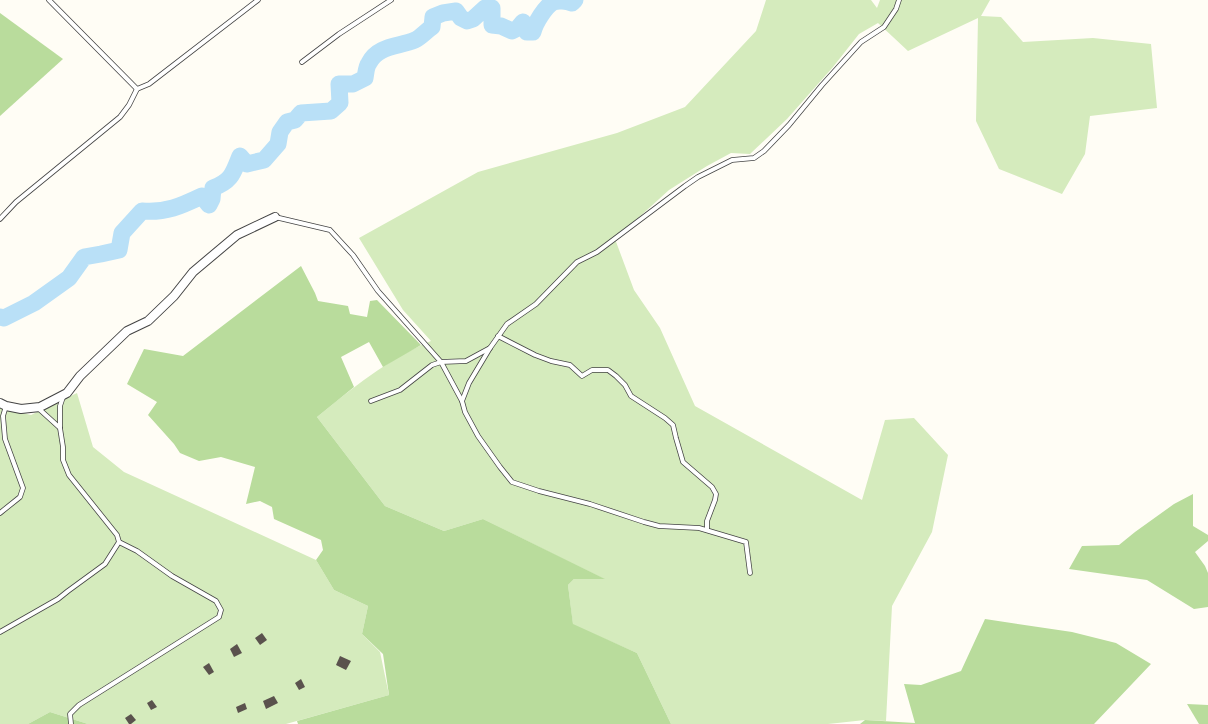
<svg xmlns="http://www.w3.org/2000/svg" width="1208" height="724" font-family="Georgia,serif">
  <rect width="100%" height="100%" fill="#fffdf5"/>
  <g fill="#d5ebbd">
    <path d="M766 0H871L877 8 880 0H990L981 16 1001 17 1023 42 1093 38 1151 44 1157 108 1090 116 1085 154 1062 194 999 169 976 121 978 18 908 51 878 23 859 34 833 67 787 119 750 154 731 153 707 166 669 190 615 239 634 290 660 328 695 406 862 500 885 420 914 418 948 455 932 532 892 606 886 721 865 720 828 724H671L637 653 573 625 568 585 574 579H604L483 519 444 531 385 506 317 417C351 389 389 358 431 341L403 310 359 238 478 172 617 133 685 107 756 31Z"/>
    <polygon points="77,393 93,447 124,472 316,560 334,590 368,606 362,634 380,652 389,695 286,724 88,724 50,712 28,724 0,724 0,407 31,415"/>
  </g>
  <g fill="#b9dc9c">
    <polygon points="0,13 63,59 0,116"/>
    <polygon points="301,266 315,293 318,301 348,306 350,314 367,317 370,301 377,300 421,345 383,367 369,342 341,357 354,387 317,417 385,506 444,531 483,519 605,579 574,579 568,585 573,624 637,653 671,724 298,724 297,721 389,695 383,654 362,634 368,606 334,590 316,560 323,550 321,540 274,519 272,507 260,501 246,504 255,467 221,457 199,461 180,453 174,444 148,415 157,402 127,384 144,349 183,356"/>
    <polygon points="1193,494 1193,526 1208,535 1208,541 1195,552 1205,566 1208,573 1208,607 1194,609 1147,580 1069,569 1082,546 1119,545 1135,532 1174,504"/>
    <polygon points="985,619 1072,632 1116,643 1151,664 1094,724 860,724 865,720 915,723 904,684 921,685 961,671"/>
    <polygon points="1187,704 1208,705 1208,724 1199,724"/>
    <polygon points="50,712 88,724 28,724"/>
  </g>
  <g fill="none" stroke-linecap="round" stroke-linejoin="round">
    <path stroke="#b9e0f7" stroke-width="17" d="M0 317 4 318 34 303 69 278 84 257 101 254 119 250 122 233 142 211C166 213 181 206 202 196L209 205 212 199 213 188C232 181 233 173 240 156L247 164 264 160 278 144 280 132 287 122 295 120 301 113 331 111 340 103 339 84H353L365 78C366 73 366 67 369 63 378 45 399 47 415 40 421 37 426 31 432 27L433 17 443 13 456 11 461 18 467 21 473 19 485 8H492V25L501 26 512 31 518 28 523 22 527 32H533C535 23 545 7 553 2 558 0 567 1 572 3L575 0"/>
  </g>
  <g fill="#5a524d">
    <polygon points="262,633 267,640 260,645 255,638"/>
    <polygon points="237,644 242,653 234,657 230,649"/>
    <polygon points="340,656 351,661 346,670 336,665"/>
    <polygon points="209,663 214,672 209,675 203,667"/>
    <polygon points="301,679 305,687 299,690 295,683"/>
    <polygon points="274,696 278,703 266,709 263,701"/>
    <polygon points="152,700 157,707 151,710 147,703"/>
    <polygon points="245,703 247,709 238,713 236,707"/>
    <polygon points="131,714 136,720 131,724 129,724 125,718"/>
  </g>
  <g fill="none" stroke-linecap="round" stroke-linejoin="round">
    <g stroke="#444" stroke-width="5.5">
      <g id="lane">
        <polyline points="49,0 137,89"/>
        <polyline points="302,62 339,34 391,0"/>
        <polyline points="275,217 330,230 353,255 378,291 441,362 462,401"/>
        <polyline points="0,219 16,202 120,117 129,105 137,89 149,84 258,0"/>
        <polyline points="498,336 535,355 551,361 570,365 582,376 592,370 608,370 616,376 625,385 631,396 665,418 673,425 676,438 683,462 712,487 716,494 715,500 707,521 707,530"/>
        <polyline points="371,401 400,390 432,365 441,362 466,361 490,348"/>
        <polyline points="38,408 60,428"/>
        <polyline points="0,513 20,497 23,488 5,439 3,416 6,406"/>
        <polyline points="750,573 746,542 699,528 659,526 644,522 590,504 539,491 512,482 500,467 478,436 465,412 462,401 469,383 490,348 507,324 536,304 577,262 597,252 685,186 698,177 732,160 754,158 764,151 789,125 822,85 861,42 884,27 896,9 899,0"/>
        <polyline points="0,632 58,599 68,591 105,564 119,542 117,535 69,475 63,460 63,447 60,428 60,406 63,397"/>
        <polyline points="71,724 70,714 79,705 219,617 221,610 216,601 172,576 137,551 119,542"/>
      </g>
    </g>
    <g stroke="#444" stroke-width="10">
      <polyline id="street" points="0,403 6,406 21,409 40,407 67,393 80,376 127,331 148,321 174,296 193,272 237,235 275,217"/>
    </g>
    <use href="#lane" stroke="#fff" stroke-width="4"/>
    <use href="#street" stroke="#fff" stroke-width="8"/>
  </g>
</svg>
